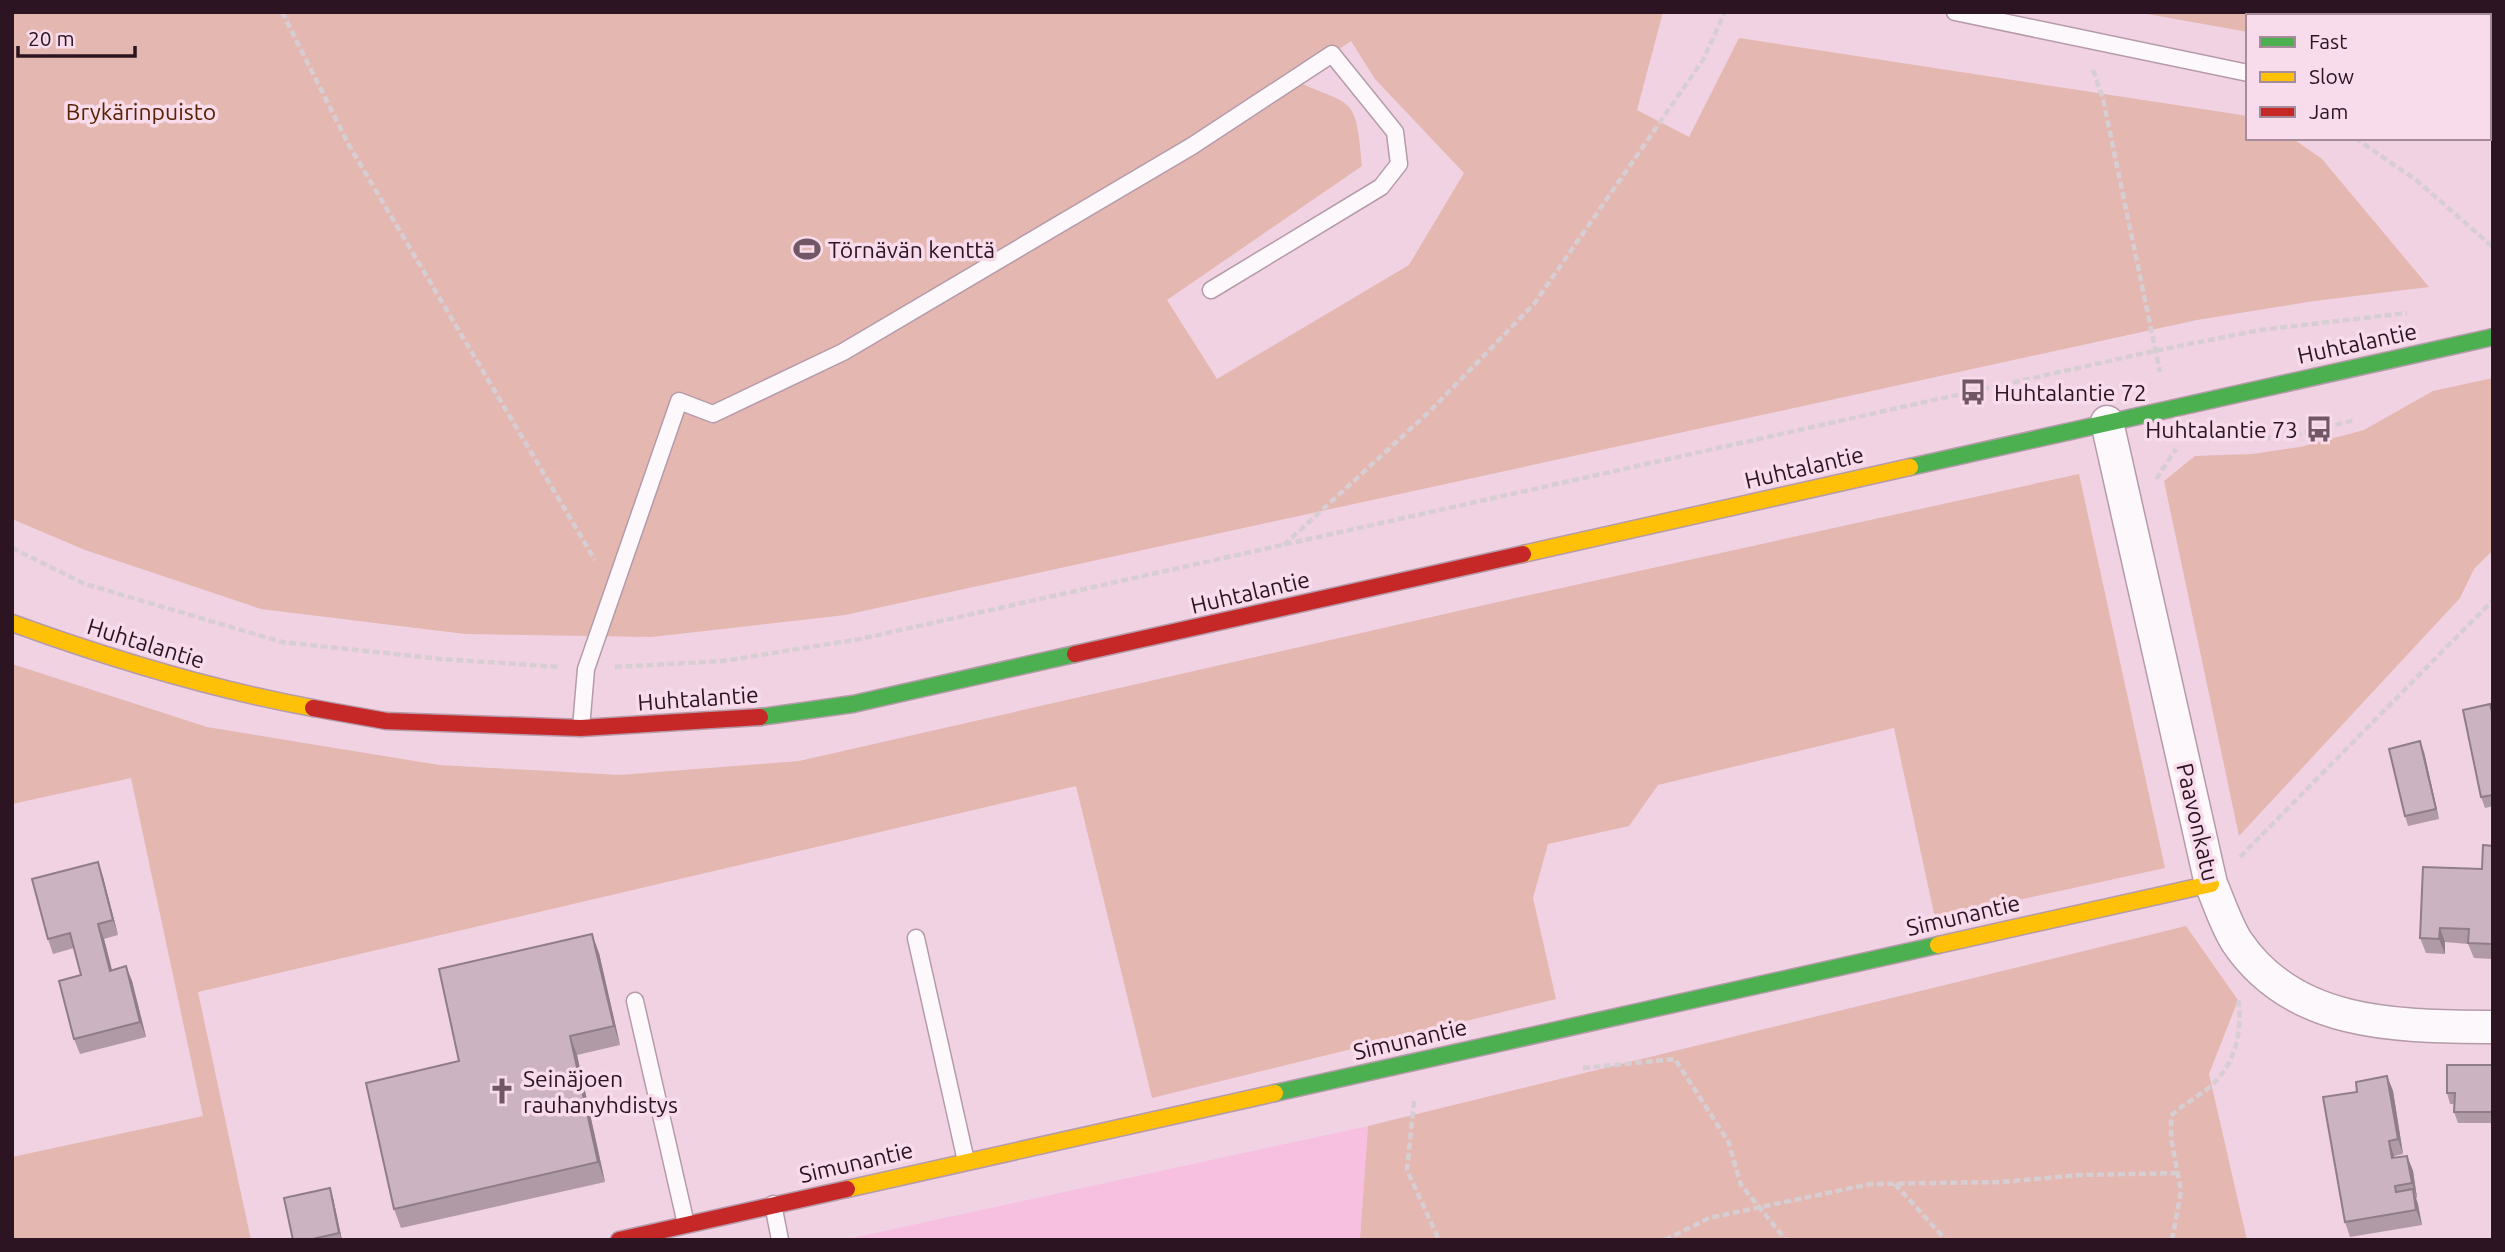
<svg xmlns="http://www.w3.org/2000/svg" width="2505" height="1252" font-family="Ubuntu,sans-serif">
  <rect width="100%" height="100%" fill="#f0d2e3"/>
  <polygon fill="#f7c0e0" points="1368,1126 1360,1240 843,1240"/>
  <g fill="#e4b7b1" fill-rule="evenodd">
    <path d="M12 12H1663L1637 110 1689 137 1739 38 2248 116V138H2292L2322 159 2429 287 2314 301 2197 320 845 615 652 637 465 634 261 609 85 550 12 519ZM1351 41 1375 79 1464 173 1409 265 1217 379 1167 300 1362 166C1356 93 1353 107 1293 80Z"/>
    <polygon points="2136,12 2493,12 2493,71 2489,70 2489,16 2248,16 2248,32"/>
    <polygon points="2493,378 2493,550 2474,569 2460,598 2239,836 2164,481 2195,456 2252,454 2300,447 2364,430 2433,391"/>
    <polygon points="2079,474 2165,868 1935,918 1894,728 1658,785 1629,826 1548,844 1533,898 1556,999 1152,1098 1076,786 198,992 251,1240 12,1240 12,1157 203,1116 131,778 12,804 12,664 207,727 439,765 619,775 799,761 1480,606"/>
    <polygon points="2186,926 2238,1000 2209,1074 2247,1240 1360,1240 1368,1126"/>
  </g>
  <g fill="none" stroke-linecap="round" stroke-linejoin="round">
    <g stroke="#b59baa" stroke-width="19">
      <g id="lane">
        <polyline points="1955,12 2248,73"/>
        <polyline points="2489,99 2493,100"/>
        <polyline points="581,728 586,669 679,401 713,414 843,352 1192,146 1332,54 1395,132 1399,164 1381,187 1211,290"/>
        <polyline points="916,938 966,1161"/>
        <polyline points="635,1001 686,1224"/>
        <polyline points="773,1204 780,1240"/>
      </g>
    </g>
    <g stroke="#b59baa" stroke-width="35">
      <path id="street" d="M2107 422 2211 884C2219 902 2226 925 2237 942 2295 1028 2400 1026 2493 1027"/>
    </g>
    <g stroke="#b59baa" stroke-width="19">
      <g id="fast">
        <polyline points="1910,467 2493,337"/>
        <polyline points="760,717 853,704 1075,654"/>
        <polyline points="1275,1093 1938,945"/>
      </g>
    </g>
    <g stroke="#b59baa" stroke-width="19">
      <g id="slow">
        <polyline points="1523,554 1910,467"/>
        <path d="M12 623C111 659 210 689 313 708"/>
        <polyline points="1938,945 2211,884"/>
        <polyline points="847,1189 1275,1093"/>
      </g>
    </g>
    <g stroke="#b59baa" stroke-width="19">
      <g id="jam">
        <polyline points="1075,654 1523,554"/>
        <polyline points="313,708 386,721 581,728 760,717"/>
        <polyline points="619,1240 847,1189"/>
      </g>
    </g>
    <g stroke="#d7ced3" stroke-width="4.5" stroke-dasharray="7 3.5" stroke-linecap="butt">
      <polyline points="282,12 350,147 595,560"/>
      <polyline points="2093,70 2103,99 2160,372"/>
      <polyline points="2355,138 2416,180 2493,247"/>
      <polyline points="2232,438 2283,438 2355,420"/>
      <polyline points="2156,479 2176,449"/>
      <polyline points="1284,545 1429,412 1534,304 1703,60 1725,12"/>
      <polyline points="12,548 85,584 282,642 441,659 560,667"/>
      <polyline points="615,667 723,661 860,639 2154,351 2260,330 2407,313"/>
      <polyline points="2240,857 2493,600"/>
      <polyline points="1583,1068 1675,1059 1728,1141 1741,1185 1786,1240"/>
      <polyline points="1414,1101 1407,1170 1439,1240"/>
      <polyline points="1895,1184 1946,1240"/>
      <polyline points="1665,1240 1709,1218 1870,1184 2001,1182 2080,1175 2179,1173"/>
      <path d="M2172 1240 2181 1191 2171 1138V1116C2183 1104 2198 1097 2211 1086 2236 1063 2243 1030 2238 998"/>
    </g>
    <use href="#lane" stroke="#fdf8fb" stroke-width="16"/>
    <use href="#street" stroke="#fdf8fb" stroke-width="32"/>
    <use href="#fast" stroke="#4caf50" stroke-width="16"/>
    <use href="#slow" stroke="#ffc107" stroke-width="16"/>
    <use href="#jam" stroke="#c62828" stroke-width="16"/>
  </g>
  <g fill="#af9aa6">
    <polygon points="2493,711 2493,806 2485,808 2481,797"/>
    <polygon points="2424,752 2439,819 2408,826 2405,816"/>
    <polygon points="2493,846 2493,959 2474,958 2468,944 2445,942 2445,954 2426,953 2420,938 2482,869"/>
    <polygon points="98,862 103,877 118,935 104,939 112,970 126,966 132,981 146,1037 80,1054 74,1039 81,975 74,948 53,954 48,939"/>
    <polygon points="599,953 620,1045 577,1055 605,1182 401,1228 394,1209 459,1061"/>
    <polygon points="2493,1065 2493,1123 2458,1123 2454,1112 2454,1104 2450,1104 2447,1093"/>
    <polygon points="2387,1076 2393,1091 2403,1154 2394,1156 2395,1158 2407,1156 2413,1171 2417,1198 2416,1198 2422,1225 2350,1237 2345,1222 2357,1092"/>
    <polygon points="330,1188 333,1198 342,1240 293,1240"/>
  </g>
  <g fill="#8f7d87">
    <polygon points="2420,741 2424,752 2439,819 2436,809"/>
    <polygon points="98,862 103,877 118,935 113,920"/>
    <polygon points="98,924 104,939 116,986 110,971"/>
    <polygon points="2440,928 2445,942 2445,954 2439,939"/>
    <polygon points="592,934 599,953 620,1045 614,1026"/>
    <polygon points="126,966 132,981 146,1037 140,1022"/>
    <polygon points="570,1036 577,1055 605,1182 598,1162"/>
    <polygon points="2387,1076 2393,1091 2403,1154 2398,1139"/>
    <polygon points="2389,1141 2394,1156 2397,1173 2392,1158"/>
    <polygon points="2407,1156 2413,1171 2417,1198 2412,1183"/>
    <polygon points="330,1188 333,1198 342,1240 339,1233"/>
    <polygon points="2413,1189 2418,1204 2422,1225 2416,1210"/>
  </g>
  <g fill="#ccb3c1" stroke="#8f7d87" stroke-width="2">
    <polygon points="2490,704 2493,716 2493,795 2481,797 2463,710"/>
    <polygon points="2420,741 2436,809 2405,816 2389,749"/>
    <polygon points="2483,845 2493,846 2493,944 2468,943 2469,929 2440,928 2439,939 2420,938 2423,867 2482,869"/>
    <polygon points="98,862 113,920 98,924 110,971 126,966 140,1022 74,1039 59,981 81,975 70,933 48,939 32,879"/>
    <polygon points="592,934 614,1026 570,1036 598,1162 394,1209 366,1083 459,1061 439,969"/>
    <polygon points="2447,1065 2493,1065 2492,1112 2454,1112 2455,1093 2447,1093"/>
    <polygon points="2387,1076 2398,1139 2389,1141 2392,1158 2407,1156 2412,1183 2395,1186 2396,1192 2413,1189 2416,1210 2345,1222 2323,1097 2357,1092 2356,1082"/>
    <polygon points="330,1188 339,1233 308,1240 293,1240 284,1198"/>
  </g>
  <defs>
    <g id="stadium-bare" transform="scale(2.1)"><path d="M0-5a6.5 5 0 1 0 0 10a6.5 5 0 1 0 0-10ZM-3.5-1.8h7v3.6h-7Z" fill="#715666" stroke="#f8dceb" stroke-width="2.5" paint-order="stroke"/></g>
    <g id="bus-bare" transform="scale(2.1)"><path d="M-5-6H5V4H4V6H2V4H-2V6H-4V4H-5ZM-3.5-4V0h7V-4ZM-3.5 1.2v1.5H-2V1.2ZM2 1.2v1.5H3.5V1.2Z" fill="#715666" stroke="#f8dceb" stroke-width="2.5" paint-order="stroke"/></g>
    <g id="church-bare" transform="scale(2.1)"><path d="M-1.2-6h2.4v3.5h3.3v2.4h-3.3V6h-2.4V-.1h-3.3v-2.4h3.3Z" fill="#715666" stroke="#f8dceb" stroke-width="2.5" paint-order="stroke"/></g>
  </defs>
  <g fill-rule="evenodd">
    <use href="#stadium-bare" x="807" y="249"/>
    <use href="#bus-bare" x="1973" y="392"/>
    <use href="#bus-bare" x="2319" y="429"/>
    <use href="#church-bare" x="502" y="1091"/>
  </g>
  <g text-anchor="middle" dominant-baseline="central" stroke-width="7" stroke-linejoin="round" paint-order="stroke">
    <g font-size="23" fill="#582102" stroke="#f8dceb">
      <text x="141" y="111">Brykärinpuisto</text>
    </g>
    <g font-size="23" fill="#2c1422" stroke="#f8dceb" text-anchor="start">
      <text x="828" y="249">Törnävän kenttä</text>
      <text x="1994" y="392">Huhtalantie 72</text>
      <text x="2298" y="429" text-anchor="end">Huhtalantie 73</text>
      <text x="523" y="1078">Seinäjoen<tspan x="523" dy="26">rauhanyhdistys</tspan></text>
    </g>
    <g font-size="23" fill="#2c1422" stroke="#f8dceb">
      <text transform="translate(2357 343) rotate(-12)">Huhtalantie</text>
      <text transform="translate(1804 467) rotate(-13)">Huhtalantie</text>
      <text transform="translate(1250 592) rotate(-13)">Huhtalantie</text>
      <text transform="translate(146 643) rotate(17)">Huhtalantie</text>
      <text transform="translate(698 698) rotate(-4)">Huhtalantie</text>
      <text transform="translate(2198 822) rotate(77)">Paavonkatu</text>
      <text transform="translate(1963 915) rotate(-13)">Simunantie</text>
      <text transform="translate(1410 1039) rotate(-13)">Simunantie</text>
      <text transform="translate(856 1162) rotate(-13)">Simunantie</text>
    </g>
  </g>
  <rect width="2505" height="1252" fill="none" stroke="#2c1422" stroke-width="28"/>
  <rect x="2246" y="14" width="245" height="126" fill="#f8dceb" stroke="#a68c9b" stroke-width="2"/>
  <rect x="2260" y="37" width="35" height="10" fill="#4caf50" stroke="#a68c9b" stroke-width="2"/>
  <text x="2309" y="49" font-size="21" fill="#2c1422">Fast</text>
  <rect x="2260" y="72" width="35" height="10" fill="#ffc107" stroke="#a68c9b" stroke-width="2"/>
  <text x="2309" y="84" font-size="21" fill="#2c1422">Slow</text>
  <rect x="2260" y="107" width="35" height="10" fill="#c62828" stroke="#a68c9b" stroke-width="2"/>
  <text x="2309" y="119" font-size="21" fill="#2c1422">Jam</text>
  <path d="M18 46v10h117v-10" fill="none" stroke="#2c1422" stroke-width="3.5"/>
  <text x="28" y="46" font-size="21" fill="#2c1422" stroke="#f8dceb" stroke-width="5" paint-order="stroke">20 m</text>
</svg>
